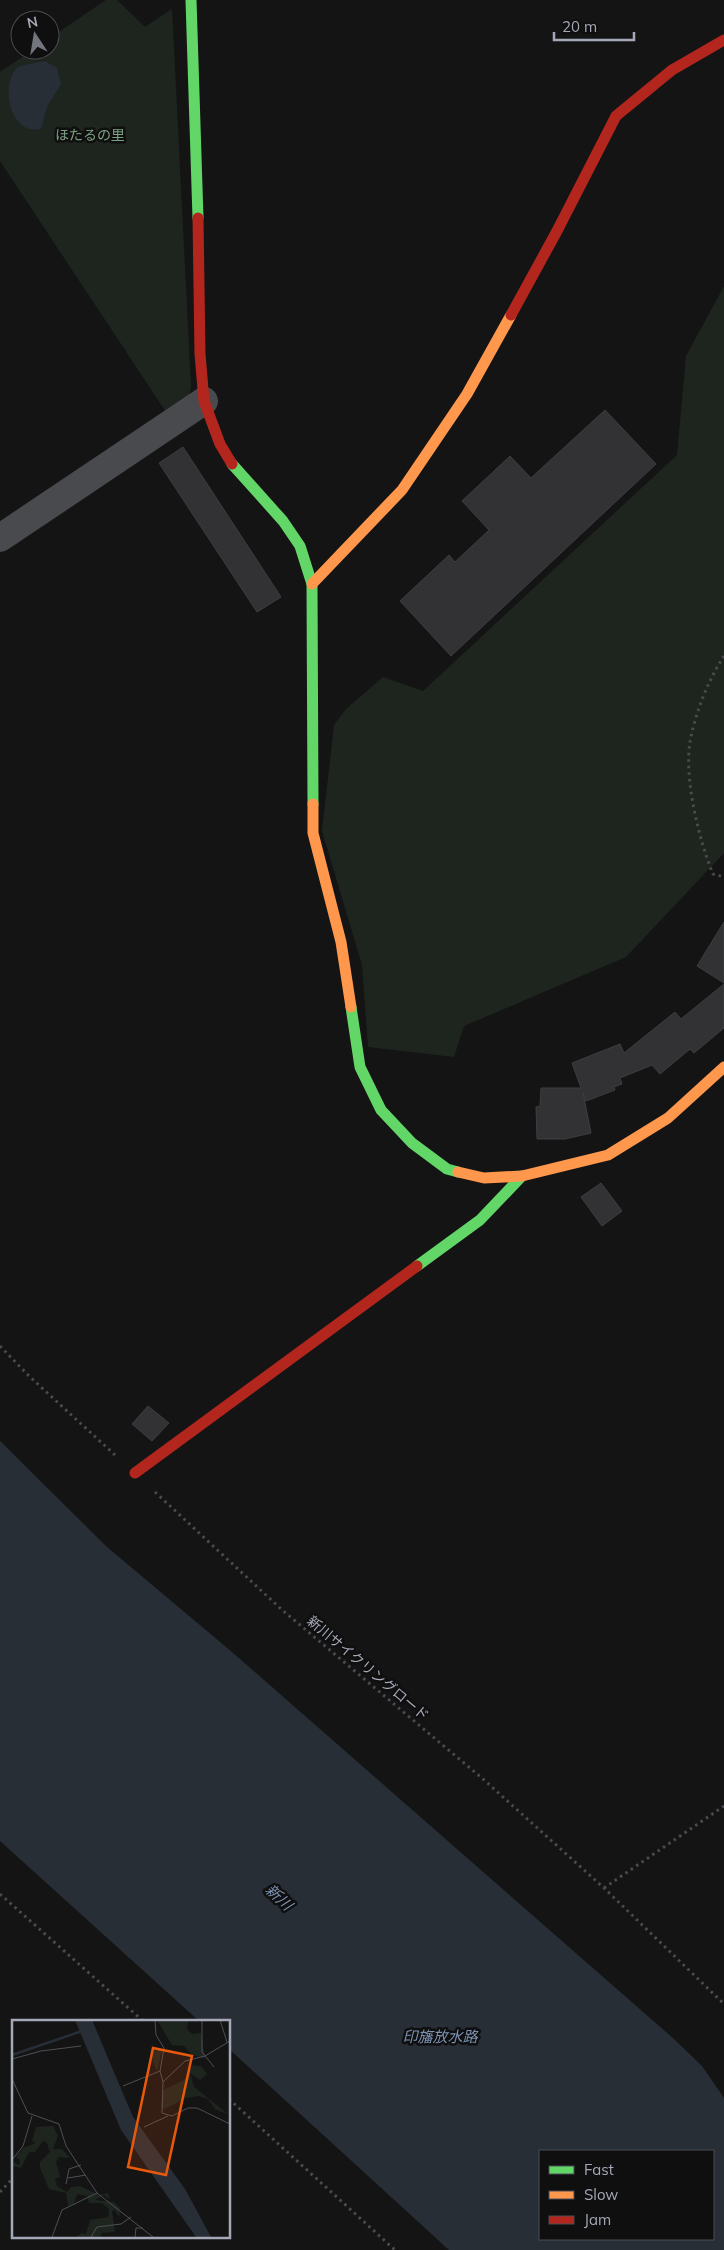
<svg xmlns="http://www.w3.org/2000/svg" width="724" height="2250" font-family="Mulish,'Noto Sans JP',sans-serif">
  <rect width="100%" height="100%" fill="#141415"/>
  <g fill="#1e251f">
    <polygon points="106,0 117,0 145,27 172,9 191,387 188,400 168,415 0,161 0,72 33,50 50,50 50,38"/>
    <polygon points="724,286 724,853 626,957 464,1026 454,1057 368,1047 362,965 322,831 334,725 346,709 383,677 423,691 677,455 686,356"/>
  </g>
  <g fill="#282e36" fill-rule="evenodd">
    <path d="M45 61 57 68 61 84 47 107 41 129C9 136 0 82 18 67 26 64 37 63 45 61Z"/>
    <path d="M0 1441 107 1547 232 1652 674 2039 702 2066 724 2098V2250H449L229 2049V2021H199L0 1841ZM540 2151H713V2239H540Z"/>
  </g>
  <g fill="#323234" stroke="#3d3e41">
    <polygon points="605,410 656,464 451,656 400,601 449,555 455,562 489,530 462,501 510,456 531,478"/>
    <polygon points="183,447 281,597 257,612 159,463"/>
    <polygon points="724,922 724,983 697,966"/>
    <polygon points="724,984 724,1028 694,1053 690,1049 660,1074 652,1065 620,1078 622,1084 614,1087 615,1090 586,1101 583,1093 591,1133 565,1139 537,1139 536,1107 540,1106 541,1088 581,1088 572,1063 620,1044 624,1053 675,1012 681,1019"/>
    <polygon points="601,1183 622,1211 602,1226 581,1197"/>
    <polygon points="148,1406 169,1423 152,1441 132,1424"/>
  </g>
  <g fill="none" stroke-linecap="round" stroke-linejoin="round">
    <g stroke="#4a4a4f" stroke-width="3" stroke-dasharray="2.5 4" stroke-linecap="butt">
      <path d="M724 656C708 680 695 714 690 742 684 779 699 840 713 874L724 877"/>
      <polyline points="0,1346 29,1376 115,1455"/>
      <polyline points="155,1492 281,1609 483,1779 604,1888 724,2004"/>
      <polyline points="604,1888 724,1806"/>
      <polyline points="0,1894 143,2021"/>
      <polyline points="229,2099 395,2250"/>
      <polyline points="0,2192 14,2177"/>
    </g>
    <polyline stroke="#494a4d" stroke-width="28" points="0,538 204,401"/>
    <g stroke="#63d668" stroke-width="11">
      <polyline points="191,0 198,218"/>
      <polyline points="232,464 283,521 300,546 312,584 313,804"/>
      <polyline points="351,1007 360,1067 381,1110 412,1143 447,1169 458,1172"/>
      <polyline points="417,1266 480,1220 522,1176"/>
    </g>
    <g stroke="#ff974d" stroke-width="11">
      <polyline points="312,584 402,490 467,394 511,315"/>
      <polyline points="313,804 313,833 341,942 351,1007"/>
      <polyline points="458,1172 484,1178 522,1176 608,1155 668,1118 724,1067"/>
    </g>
    <g stroke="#b3261e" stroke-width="11">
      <polyline points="198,218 200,354 204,401 220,444 232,464"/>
      <polyline points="511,315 557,231 616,116 672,70 724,40"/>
      <polyline points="135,1473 417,1266"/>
    </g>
  </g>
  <g text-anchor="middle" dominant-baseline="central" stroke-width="5" stroke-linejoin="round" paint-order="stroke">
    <g font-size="14" fill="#7ca182" stroke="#0f0f10">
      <text x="90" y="135">ほたるの里</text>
    </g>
    <g font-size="14" fill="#a5a8b6" stroke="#0f0f10">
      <text transform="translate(368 1668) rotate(40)">新川サイクリングロード</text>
    </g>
    <g font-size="15" font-style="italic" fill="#7c92b1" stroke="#0f0f10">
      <text transform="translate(279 1897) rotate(43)">新川</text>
      <text x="440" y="2036">印旛放水路</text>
    </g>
  </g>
  <g transform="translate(12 2020)">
    <rect width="218" height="218" fill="#141415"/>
    <path d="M145 0H176L175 9 180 14 189 13 193 38 180 35 172 26 160 25ZM147 29 150 30 145 52 138 33ZM181 45 190 47 195 54 188 60 178 53 182 67 217 95 203 89 196 79 187 76 174 78 153 89 149 87 151 70 172 60ZM41 106 46 116 41 129H50L58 138 47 137 44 142 48 157 43 159 45 166 55 172 59 167 68 166 87 175 96 173 98 180 92 175 83 180 102 182 108 188 107 197 103 190 100 191 103 212 90 213 88 217H65L69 213 74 214 78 200 96 197 97 189 90 183H77L75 176 65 174 62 184 56 186 54 173 37 169 28 148V142L38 132 35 123 31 121 23 132H17L9 148 0 146 1 142 7 145 8 140 4 137 11 128 24 123 20 121 24 107Z" fill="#1e251f"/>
    <path d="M63 0H80L121 97 173 169 199 217H184L109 110Z" fill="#282e36"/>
    <path fill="none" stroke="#282e36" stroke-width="2.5" d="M0 35 70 11"/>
    <path fill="none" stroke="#4e4f55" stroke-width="1" d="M143 0 144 15 152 28 148 51 151 62 150 93 160 96 176 88H185L218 104M190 0V32L202 47M208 0 215 22M0 39 29 31 69 26M0 59 16 93 47 104 54 126 85 173 141 217M151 62 173 41 193 36 218 21M111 66 148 51M132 107 156 96M0 140 11 126 20 96M56 158 74 155M54 164 57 149 69 145M40 217 50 190 85 173M79 217 85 207 109 204 119 197M123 217 124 208H131"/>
    <path fill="#e8590c" fill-opacity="0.15" stroke="#e8590c" stroke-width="2.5" d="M141 28 180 36 154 155 116 147Z"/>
    <rect width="218" height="218" fill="none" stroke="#a5a8b6" stroke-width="2.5"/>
  </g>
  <rect x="539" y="2150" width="175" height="90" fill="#0f0f10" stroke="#4b4c52"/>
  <rect x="549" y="2166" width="25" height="8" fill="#63d668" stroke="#4b4c52"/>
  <text x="584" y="2175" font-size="15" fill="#a5a8b6">Fast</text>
  <rect x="549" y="2191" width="25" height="8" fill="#ff974d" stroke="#4b4c52"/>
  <text x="584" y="2200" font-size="15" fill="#a5a8b6">Slow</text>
  <rect x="549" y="2216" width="25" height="8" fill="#b3261e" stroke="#4b4c52"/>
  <text x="584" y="2225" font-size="15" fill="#a5a8b6">Jam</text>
  <g transform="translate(35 35) rotate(348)"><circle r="24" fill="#0f0f10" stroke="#4b4c52"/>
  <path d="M0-4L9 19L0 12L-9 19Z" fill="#72747e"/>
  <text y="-8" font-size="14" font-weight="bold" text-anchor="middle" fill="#a5a8b6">N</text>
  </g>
  <path d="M554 32v8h80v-8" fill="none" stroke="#a5a8b6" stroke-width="2.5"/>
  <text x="562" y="32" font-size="15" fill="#a5a8b6" stroke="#0f0f10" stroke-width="4" paint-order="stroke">20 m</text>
</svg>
